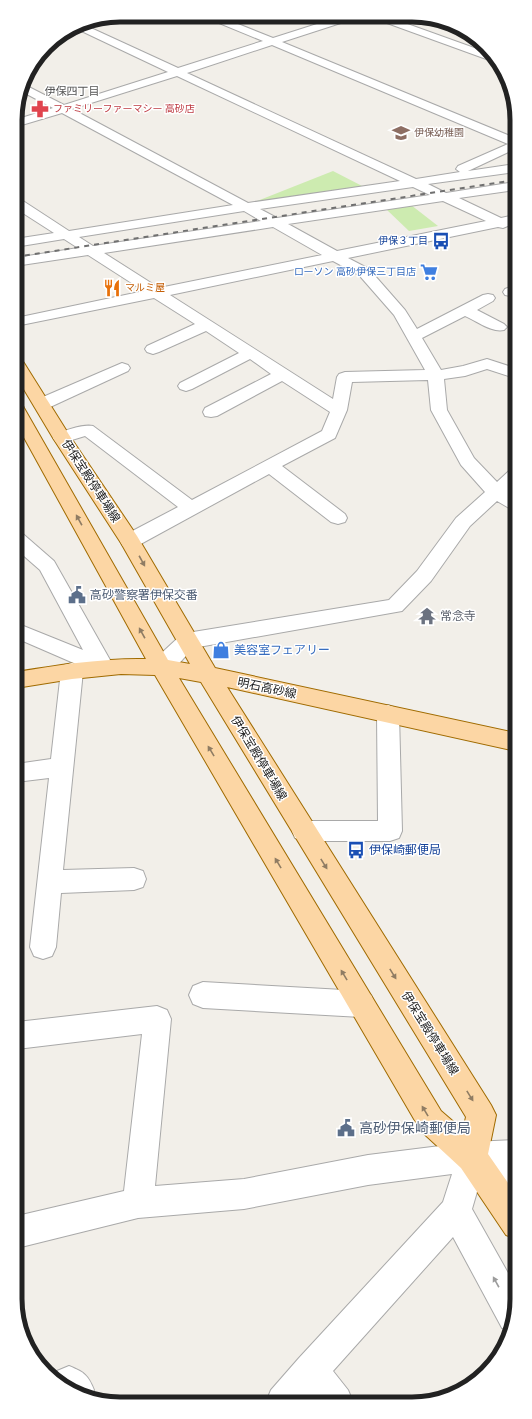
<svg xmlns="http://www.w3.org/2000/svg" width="532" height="1419" font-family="Karla,'Noto Sans JP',sans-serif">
  <rect width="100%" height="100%" fill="#f2efe9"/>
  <g fill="#cdebb0">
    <polygon points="333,171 366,188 252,203"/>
    <polygon points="411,205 438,226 409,231 386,209"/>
  </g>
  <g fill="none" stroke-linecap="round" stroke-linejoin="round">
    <g stroke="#a9a9a9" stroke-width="2">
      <g id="minor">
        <path d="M205 16H218L273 38 342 16 355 17 353 19 282 42 515 138V149L468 171 515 164V172L428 184 446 193 515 182V190L459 198 501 218 515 215V223L503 228 498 227 348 258 369 269 405 310 417 329 483 295 488 294 493 295 495 298 493 301 477 310 504 324 507 327 504 330C492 333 477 321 465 316L422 338 441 370 463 366 487 359 515 368V378L487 369 465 376 444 379 447 410 474 458 497 482 510 470 516 468V484L508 491 516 496V510L509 508 497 501 470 526 431 581 402 611 193 648C182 659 171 678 153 673L150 667 153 661 180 636 187 633 389 600 417 571 456 518 485 492 461 465 431 410 428 380 352 382 347 410 335 438 282 466 345 514 347 518 345 522 338 524 331 522 269 474 137 546 130 547 123 546 120 541 123 536 178 507 85 436 62 443 56 442 53 438C58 431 84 424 93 426L192 500 322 431 330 412 282 381 217 416 211 417 205 416 203 412 205 408 271 374 250 359 192 389 186 391 180 389 178 386 180 383 239 353 206 331 159 352 153 354 147 352 145 349 147 346 195 324 154 298 16 326V318L144 291 88 255 15 266V258L78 248 64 239 15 247V239L54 233 15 208V198L20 199 69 231 233 205 62 113 15 127V120L53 108 21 91 23 84 64 105 168 72 73 27 80 23 178 68 263 41 207 18ZM272 45 508 144 458 166 456 169 460 172 416 179 187 73ZM177 76 400 181 248 203 72 109ZM413 187 430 195 277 218 260 209ZM443 201 486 221 337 251 288 224ZM244 211 261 221 93 246 79 237ZM273 227 322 255 159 288 104 253ZM333 261 359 275 394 315 425 370 345 372 339 374 337 377 333 399 170 295Z"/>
        <polygon points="374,17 388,17 491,54 495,61 489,60 376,19"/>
        <polygon points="515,285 515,295 510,296 505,295 503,292 505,289"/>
        <polygon points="122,363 128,365 130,368 128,371 48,408 42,409 36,408 34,404 36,400"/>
        <polygon points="16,533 23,534 54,561 114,667 111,673 103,675 80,666 83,671 63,870 134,868 143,871 146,879 143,887 134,890 61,893 56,947 52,956 43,959 34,956 30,947 49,778 16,782 16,764 51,759 61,671 64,665 72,663 76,664 16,638 16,623 83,650 40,570 16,549"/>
        <polygon points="388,705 396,708 399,714 402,831 399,838 390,841 304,841 295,838 292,831 295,824 304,821 378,821 377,714 380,708"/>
        <polygon points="203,982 361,991 371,995 375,1004 371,1013 361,1017 203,1008 193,1004 189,995 193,986"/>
        <polygon points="157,1006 167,1010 171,1019 155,1186 244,1179 368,1155 472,1142 517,1140 517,1196 481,1178 472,1209 517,1289 517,1306 511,1331 502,1328 453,1237 333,1371 348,1390 353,1402 315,1402 311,1397 306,1402 266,1402 271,1390 299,1358 443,1202 452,1174 368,1185 244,1209 138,1218 17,1248 17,1216 124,1191 142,1034 17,1049 17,1022"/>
        <path d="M69 1366C84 1372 88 1375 94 1390L91 1397 53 1377 57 1371Z"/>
      </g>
    </g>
    <g stroke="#a06b00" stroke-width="2">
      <path id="major" d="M16 358 22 360 24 363 71 438 137 536 215 668 516 733V751L227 687 491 1105 496 1115 488 1154 517 1196V1239L506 1235 461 1168 421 1131 155 675 121 674 72 679 16 688V672C59 665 102 658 146 659L16 423V403L22 404 24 408 168 660 190 664 121 543 53 438 16 376ZM179 678 201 682 466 1117 463 1130 441 1111Z"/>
    </g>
    <use href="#minor" fill="#fff" fill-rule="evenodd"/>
    <use href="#major" fill="#fcd6a4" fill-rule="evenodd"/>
    <polyline stroke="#707070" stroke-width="2" stroke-dasharray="5 5" stroke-linecap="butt" points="15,257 515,180"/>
  </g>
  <defs><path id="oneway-solid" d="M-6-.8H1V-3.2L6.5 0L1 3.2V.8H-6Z"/></defs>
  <g fill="#8f7c63">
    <use href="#oneway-solid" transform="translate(79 520) rotate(-119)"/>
    <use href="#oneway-solid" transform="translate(142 561) rotate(61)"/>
    <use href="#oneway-solid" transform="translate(142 633) rotate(-119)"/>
    <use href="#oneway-solid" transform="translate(211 751) rotate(-121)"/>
    <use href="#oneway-solid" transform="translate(278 863) rotate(-121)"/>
    <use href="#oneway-solid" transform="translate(324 864) rotate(58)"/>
    <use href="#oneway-solid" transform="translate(393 974) rotate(58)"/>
    <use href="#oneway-solid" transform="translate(344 975) rotate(-121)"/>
    <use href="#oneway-solid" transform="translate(470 1096) rotate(58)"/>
    <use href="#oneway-solid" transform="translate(425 1111) rotate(-121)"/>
  </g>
  <use fill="#9c9c9c" href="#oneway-solid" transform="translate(496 1282) rotate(-119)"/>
  <defs>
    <g id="pharmacy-bare" transform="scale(1.38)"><path d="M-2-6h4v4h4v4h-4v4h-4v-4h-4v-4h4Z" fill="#e0444e" stroke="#fff" stroke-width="2.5" paint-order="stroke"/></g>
    <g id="school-bare" transform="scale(1.38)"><path d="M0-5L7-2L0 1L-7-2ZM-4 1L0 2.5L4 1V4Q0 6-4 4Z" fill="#8d6e63" stroke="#fff" stroke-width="2.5" paint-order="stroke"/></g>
    <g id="bus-bare" transform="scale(1.38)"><path d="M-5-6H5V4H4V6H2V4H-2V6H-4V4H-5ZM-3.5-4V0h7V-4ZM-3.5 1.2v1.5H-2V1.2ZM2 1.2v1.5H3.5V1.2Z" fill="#1a4fb4" stroke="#fff" stroke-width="2.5" paint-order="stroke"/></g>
    <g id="supermarket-bare" transform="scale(1.38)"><path d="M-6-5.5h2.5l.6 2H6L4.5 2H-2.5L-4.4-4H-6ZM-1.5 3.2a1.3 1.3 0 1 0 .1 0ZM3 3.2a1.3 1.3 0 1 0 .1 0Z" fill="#3f7fe0" stroke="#fff" stroke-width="2.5" paint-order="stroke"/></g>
    <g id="restaurant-bare" transform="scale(1.38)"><path d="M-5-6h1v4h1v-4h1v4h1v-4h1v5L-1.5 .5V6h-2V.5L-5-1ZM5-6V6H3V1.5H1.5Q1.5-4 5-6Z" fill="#e8710a" stroke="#fff" stroke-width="2.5" paint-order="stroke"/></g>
    <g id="civic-bare" transform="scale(1.38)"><path d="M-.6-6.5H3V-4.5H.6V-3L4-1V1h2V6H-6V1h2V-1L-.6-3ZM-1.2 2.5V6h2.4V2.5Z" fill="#5c6f8a" stroke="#fff" stroke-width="2.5" paint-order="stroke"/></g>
    <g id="temple-bare" transform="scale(1.38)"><path d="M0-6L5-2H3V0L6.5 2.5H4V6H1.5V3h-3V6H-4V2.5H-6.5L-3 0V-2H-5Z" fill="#6b7280" stroke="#fff" stroke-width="2.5" paint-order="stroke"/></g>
    <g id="shop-bare" transform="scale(1.38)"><path d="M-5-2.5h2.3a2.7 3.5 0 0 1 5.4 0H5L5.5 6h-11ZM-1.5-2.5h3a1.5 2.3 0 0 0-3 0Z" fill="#3f7fe0" stroke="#fff" stroke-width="2.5" paint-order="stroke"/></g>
  </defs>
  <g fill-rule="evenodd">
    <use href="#pharmacy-bare" x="40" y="109"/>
    <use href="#school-bare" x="401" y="133"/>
    <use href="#bus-bare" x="441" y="241"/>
    <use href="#supermarket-bare" x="429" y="272"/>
    <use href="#restaurant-bare" x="112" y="288"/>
    <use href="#civic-bare" x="77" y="595"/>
    <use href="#temple-bare" x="427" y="616"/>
    <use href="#shop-bare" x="221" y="650"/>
    <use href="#bus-bare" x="356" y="850"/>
    <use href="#civic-bare" x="346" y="1128"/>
  </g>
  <g text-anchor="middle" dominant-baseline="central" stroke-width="3" stroke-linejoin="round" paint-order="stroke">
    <g font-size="10" fill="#be3a42" stroke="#fff" text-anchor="start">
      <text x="53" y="109">ファミリーファーマシー 高砂店</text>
    </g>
    <g font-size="10" fill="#785e54" stroke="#fff" text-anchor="start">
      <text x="414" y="133">伊保幼稚園</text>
    </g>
    <g font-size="10" fill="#164399" stroke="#fff" text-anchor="end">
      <text x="428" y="241">伊保３丁目</text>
    </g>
    <g font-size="10" fill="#366cbe" stroke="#fff" text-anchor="end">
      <text x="416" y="272">ローソン 高砂伊保三丁目店</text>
    </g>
    <g font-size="10" fill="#c56008" stroke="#fff" text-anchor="start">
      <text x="125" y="288">マルミ屋</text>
    </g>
    <g font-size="11" fill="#555" stroke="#fff">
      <text x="72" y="91">伊保四丁目</text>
    </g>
    <g font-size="12" fill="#222" stroke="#fff">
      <text transform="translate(91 481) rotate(57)">伊保宝殿停車場線</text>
      <text transform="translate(267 688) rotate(12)">明石高砂線</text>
      <text transform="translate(259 758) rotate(59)">伊保宝殿停車場線</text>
      <text transform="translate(430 1033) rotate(58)">伊保宝殿停車場線</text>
    </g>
    <g font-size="12" fill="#4e5e75" stroke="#fff" text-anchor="start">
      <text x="90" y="595">高砂警察署伊保交番</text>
    </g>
    <g font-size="12" fill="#5b616d" stroke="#fff" text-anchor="start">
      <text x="440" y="616">常念寺</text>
    </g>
    <g font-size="12" fill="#366cbe" stroke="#fff" text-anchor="start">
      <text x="234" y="650">美容室フェアリー</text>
    </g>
    <g font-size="12" fill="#164399" stroke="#fff" text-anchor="start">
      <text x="369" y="850">伊保崎郵便局</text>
    </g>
    <g font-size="14" fill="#4e5e75" stroke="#fff" text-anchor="start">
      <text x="359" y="1128">高砂伊保崎郵便局</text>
    </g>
  </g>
  <path d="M0 0H532V1419H0ZM120 22H412A98 98 0 0 1 510 120V1299A98 98 0 0 1 412 1397H120A98 98 0 0 1 22 1299V120A98 98 0 0 1 120 22Z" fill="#fff" fill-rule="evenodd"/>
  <path fill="none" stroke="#222" stroke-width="5" d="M120 22H412A98 98 0 0 1 510 120V1299A98 98 0 0 1 412 1397H120A98 98 0 0 1 22 1299V120A98 98 0 0 1 120 22Z"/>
</svg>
